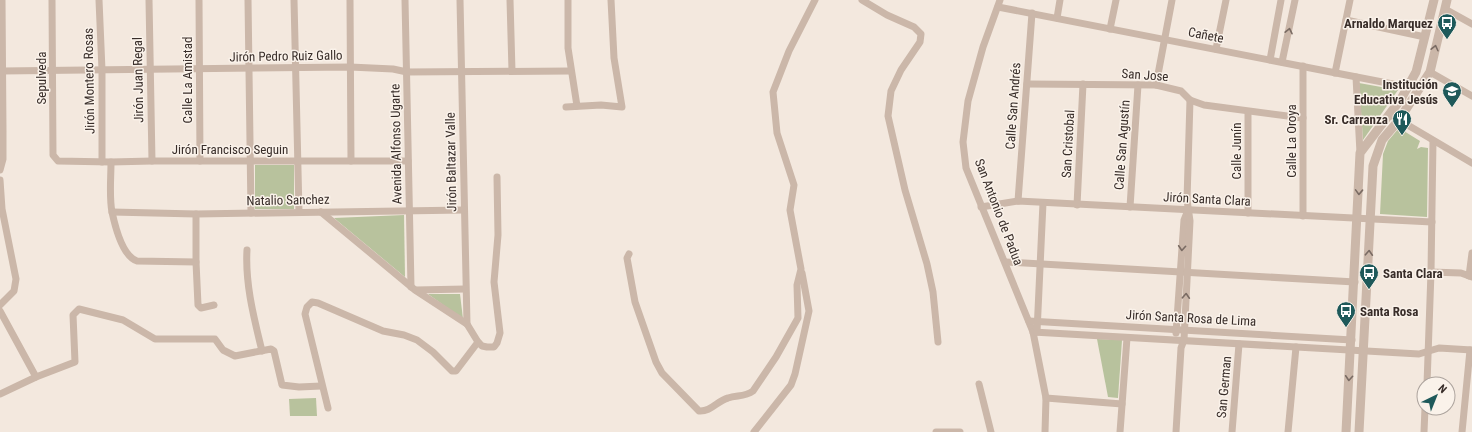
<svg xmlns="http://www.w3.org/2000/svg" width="1472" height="432" font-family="'Roboto Condensed',sans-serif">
  <rect width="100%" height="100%" fill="#f3e8de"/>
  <g fill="#b8c29d">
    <polygon points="1359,83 1398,90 1363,140"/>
    <polygon points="1399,128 1420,141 1417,149 1421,147 1428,148 1427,217 1380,214 1383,154 1388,141"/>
    <rect x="255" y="165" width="39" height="44"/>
    <polygon points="404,215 405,277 334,218"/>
    <polygon points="428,294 460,294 463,319"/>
    <polygon points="1097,339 1122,340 1118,398 1108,397"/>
    <polygon points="316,398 317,416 290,416 289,399"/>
  </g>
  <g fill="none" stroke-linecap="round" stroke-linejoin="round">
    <g stroke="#cbb7a9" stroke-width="7">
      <polyline points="52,0 53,155 58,161 111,162 152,161 408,161"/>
      <polyline points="99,0 102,70 102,162"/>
      <polyline points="149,0 152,161"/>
      <polyline points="199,0 200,161"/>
      <polyline points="248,0 251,213"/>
      <polyline points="294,0 299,212"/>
      <polyline points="350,0 351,161"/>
      <polyline points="405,0 411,287"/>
      <polyline points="460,0 467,324"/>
      <polyline points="510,0 512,71"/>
      <polyline points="568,0 568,48 577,106"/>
      <polyline points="862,0 887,15 914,27 921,34 920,42 901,70 891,91 888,116 905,190 927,264 933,292 938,342"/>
      <polyline points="1000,0 983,47 968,101 963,142 966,168 1033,332 1046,398 1045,432"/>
      <polyline points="998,7 1408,87"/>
      <polyline points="1445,9 1472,24"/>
      <polyline points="1057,18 1060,0"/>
      <polyline points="1346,20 1425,37"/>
      <polyline points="1110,29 1116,0"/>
      <polyline points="1216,49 1226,0"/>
      <polyline points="1270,60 1281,0"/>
      <polyline points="1282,62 1295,0"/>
      <polyline points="1303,66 1303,216"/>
      <polyline points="2,71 350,67 393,69 407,72 570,71"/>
      <polyline points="1430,72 1472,96"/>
      <polyline points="1335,73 1350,0"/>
      <polyline points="1356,77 1360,153"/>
      <polyline points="1027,84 1156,85 1181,91 1190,100 1204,105 1303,118"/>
      <polyline points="1156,85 1172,0"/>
      <polyline points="566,107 601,105 622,107 614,58 611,0"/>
      <polyline points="1389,114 1472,163"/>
      <path d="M111 162C111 178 109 197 112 212 115 226 122 256 137 261L196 262"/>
      <polyline points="0,170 3,159 3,132 2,0"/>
      <polyline points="0,180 2,209 16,279 14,291 0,305"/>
      <polyline points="1018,201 1032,13"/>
      <polyline points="1077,205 1083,84"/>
      <polyline points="981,207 1018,201 1432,222"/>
      <polyline points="1130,207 1138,85"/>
      <polyline points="112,212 196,214 464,210"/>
      <polyline points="321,212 415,290 467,324 478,342 482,346 487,347 494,347 497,343 500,333 494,282 498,235 497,177"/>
      <polyline points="1248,213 1248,112"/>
      <polyline points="196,214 196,262 198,305 201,308 214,305"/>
      <path d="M247 250C245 284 254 318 262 351"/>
      <path d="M629 254 627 258 635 302 656 362 662 373 699 411C711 412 717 401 728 398 737 395 745 397 753 391L776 357 798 318 797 285 801 269 790 210 794 185 777 133 773 92 789 51 815 0"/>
      <polyline points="1006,262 1355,282"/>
      <polyline points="1431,272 1461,273 1472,277"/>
      <polyline points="1469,276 1472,253"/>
      <polyline points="416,290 465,289"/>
      <polyline points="0,311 36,377"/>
      <polyline points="1029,321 1352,340"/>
      <polyline points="1033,332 1419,354 1439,348 1472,350"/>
      <polyline points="1037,332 1043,203"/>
      <polyline points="1176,333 1184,220 1188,210"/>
      <polyline points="979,384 991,432"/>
      <polyline points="1427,384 1431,272 1433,141"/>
      <polyline points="0,394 36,377 75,362 73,315 79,309 123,320 155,339 215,339 223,350 235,356 271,349 274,351 282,385 299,387 321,386"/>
      <polyline points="1046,398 1122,404"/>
      <polyline points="328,408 305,314 307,307 312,302 318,303 383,331 404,335 417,340 433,352 452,371 456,371 478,342"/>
      <polyline points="754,432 791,385 795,374 809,311 802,273"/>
      <polyline points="936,432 960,432"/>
      <polyline points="1120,432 1127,338"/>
      <polyline points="1176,432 1181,348 1184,340 1190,221 1187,200 1190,100"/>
      <polyline points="1232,432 1239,344"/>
      <polyline points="1288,432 1296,347"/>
      <polyline points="1424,432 1425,408"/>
      <polyline points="1462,432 1470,350"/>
    </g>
    <g stroke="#cbb7a9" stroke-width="9">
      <polyline points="1346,432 1360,153 1401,99 1416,72 1434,0"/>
      <polyline points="1359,432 1373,166 1382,140 1399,120 1430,72 1447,0"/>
    </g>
  </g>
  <defs><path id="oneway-chevron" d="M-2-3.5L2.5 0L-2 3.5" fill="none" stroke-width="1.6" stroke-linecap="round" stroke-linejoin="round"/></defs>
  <g stroke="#7a6b63">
    <use href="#oneway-chevron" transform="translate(1289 31) rotate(-78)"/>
    <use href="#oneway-chevron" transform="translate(1435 48) rotate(-77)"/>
    <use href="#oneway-chevron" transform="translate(1359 192) rotate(92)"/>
    <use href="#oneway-chevron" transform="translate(1182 248) rotate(94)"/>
    <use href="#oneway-chevron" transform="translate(1369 253) rotate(-87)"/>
    <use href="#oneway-chevron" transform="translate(1186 296) rotate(-87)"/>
    <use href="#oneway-chevron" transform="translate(1349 378) rotate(94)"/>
  </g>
  <defs>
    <g id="bus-pin" transform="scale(1)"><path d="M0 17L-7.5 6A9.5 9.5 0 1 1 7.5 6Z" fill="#1e595a" stroke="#faf2ea"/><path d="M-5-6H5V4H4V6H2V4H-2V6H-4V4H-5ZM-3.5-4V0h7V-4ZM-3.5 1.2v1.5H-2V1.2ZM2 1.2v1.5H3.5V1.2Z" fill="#fff"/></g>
    <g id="school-pin" transform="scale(1)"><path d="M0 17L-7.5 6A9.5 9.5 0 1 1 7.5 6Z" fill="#1e595a" stroke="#faf2ea"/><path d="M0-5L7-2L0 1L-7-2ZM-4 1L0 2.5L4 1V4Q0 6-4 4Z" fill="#fff"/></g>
    <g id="restaurant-pin" transform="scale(1)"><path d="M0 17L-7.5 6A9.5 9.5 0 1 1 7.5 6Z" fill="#1e595a" stroke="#faf2ea"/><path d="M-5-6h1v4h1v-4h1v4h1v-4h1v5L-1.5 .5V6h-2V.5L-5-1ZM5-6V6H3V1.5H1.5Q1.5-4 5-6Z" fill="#fff"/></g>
  </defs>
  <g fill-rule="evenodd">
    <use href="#bus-pin" x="1447" y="23"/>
    <use href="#school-pin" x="1452" y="91"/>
    <use href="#restaurant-pin" x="1402" y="119"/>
    <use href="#bus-pin" x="1369" y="273"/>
    <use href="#bus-pin" x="1346" y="311"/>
  </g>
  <g text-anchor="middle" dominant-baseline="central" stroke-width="3" stroke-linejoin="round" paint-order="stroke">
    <g font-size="13" font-weight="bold" fill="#382d29" stroke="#faf2ea" text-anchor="end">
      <text x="1433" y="23">Arnaldo Marquez</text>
      <text x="1438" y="84">Institución<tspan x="1438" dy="15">Educativa Jesús</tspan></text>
      <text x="1388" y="119">Sr. Carranza</text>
      <text x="1383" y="273" text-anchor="start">Santa Clara</text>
      <text x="1360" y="311" text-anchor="start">Santa Rosa</text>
    </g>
    <g font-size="13" fill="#382d29" stroke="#faf2ea">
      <text transform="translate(1206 35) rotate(11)">Cañete</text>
      <text transform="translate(286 56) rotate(-1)">Jirón Pedro Ruiz Gallo</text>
      <text transform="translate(1145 75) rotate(4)">San Jose</text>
      <text transform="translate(41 78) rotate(-90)">Sepulveda</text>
      <text transform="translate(138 80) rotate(-91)">Jirón Juan Regal</text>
      <text transform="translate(187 80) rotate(-90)">Calle La Amistad</text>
      <text transform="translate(89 81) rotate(-91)">Jirón Montero Rosas</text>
      <text transform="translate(1013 106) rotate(-86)">Calle San Andrés</text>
      <text transform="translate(1291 141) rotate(-90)">Calle La Oroya</text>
      <text transform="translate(396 144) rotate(-91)">Avenida Alfonso Ugarte</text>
      <text transform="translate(1068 144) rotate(-87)">San Cristobal</text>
      <text transform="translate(1122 145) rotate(-86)">Calle San Agustín</text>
      <text x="230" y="149">Jirón Francisco Seguin</text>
      <text transform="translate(1236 151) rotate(-90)">Calle Junín</text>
      <text transform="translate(451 162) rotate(-91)">Jirón Baltazar Valle</text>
      <text transform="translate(1207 199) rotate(3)">Jirón Santa Clara</text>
      <text transform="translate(288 200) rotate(-1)">Natalio Sanchez</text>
      <text transform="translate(999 212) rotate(69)">San Antonio de Padua</text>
      <text transform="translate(1191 318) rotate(3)">Jirón Santa Rosa de Lima</text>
      <text transform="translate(1224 387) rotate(-85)">San German</text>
    </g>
  </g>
  <g transform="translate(1436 396) rotate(43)"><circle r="19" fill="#faf2ea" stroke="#aca39d"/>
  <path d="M0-3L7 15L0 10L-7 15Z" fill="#1e595a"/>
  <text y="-6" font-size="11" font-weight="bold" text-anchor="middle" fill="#382d29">N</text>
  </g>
</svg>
